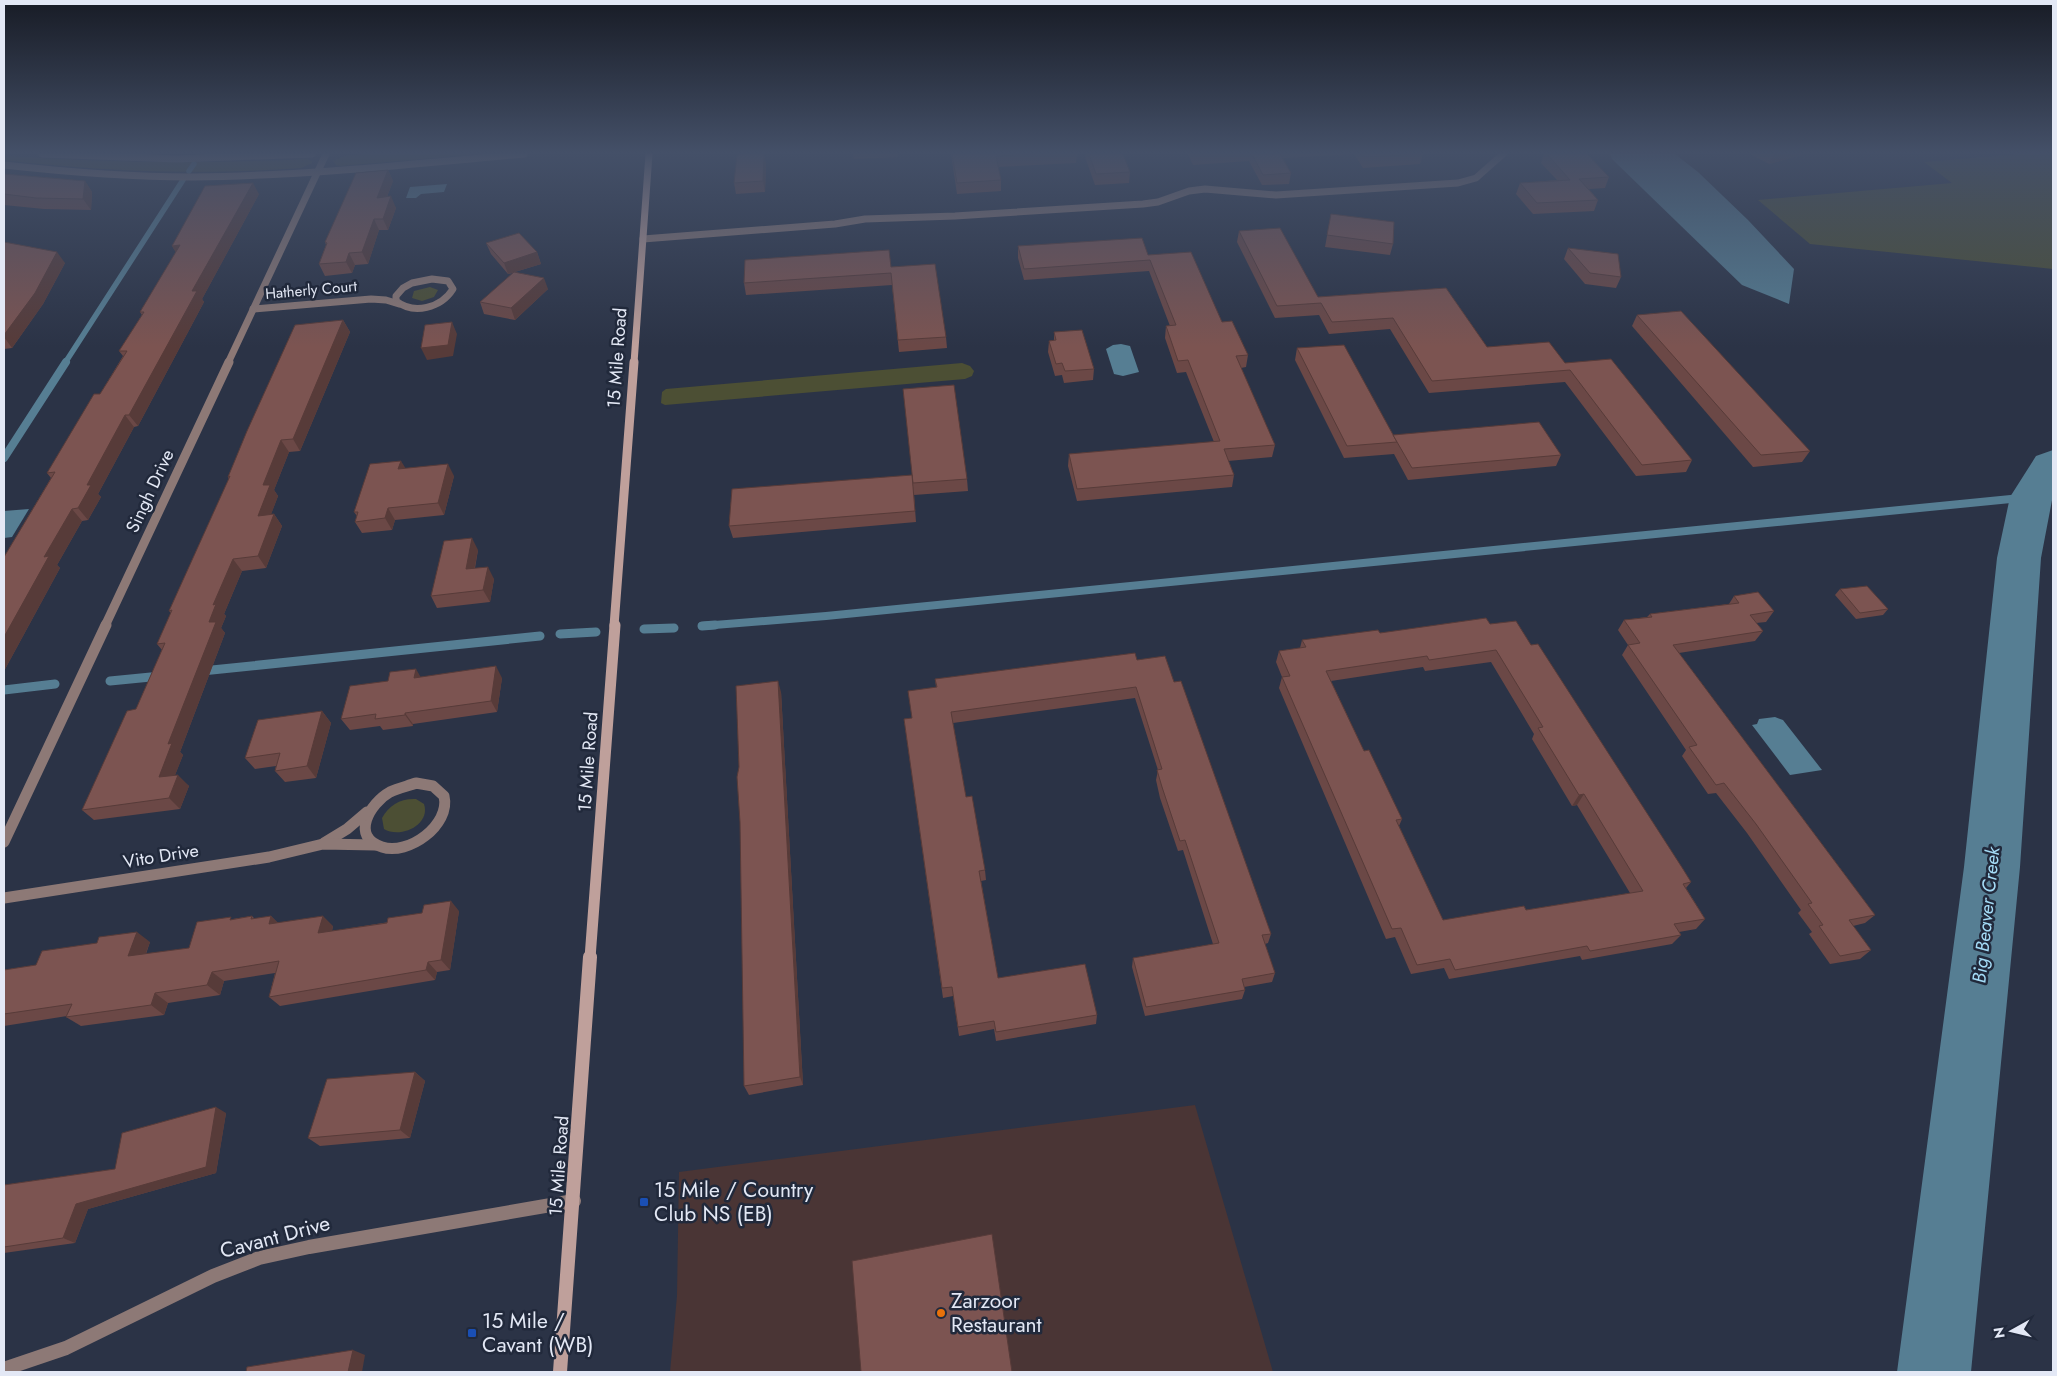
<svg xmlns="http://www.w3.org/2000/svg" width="2057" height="1376" font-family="Jost,sans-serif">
  <rect width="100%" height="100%" fill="#2b3346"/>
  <polygon fill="#4a3535" points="1195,1105 1273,1372 670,1372 677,1296 679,1172"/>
  <g fill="#4c4f34">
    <polygon points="364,154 480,154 340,166 336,165 333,161 345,156"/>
    <polygon points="2019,154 2053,154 2053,269 1810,244 1758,200 1952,183 1924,162"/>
    <path d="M10 156C109 163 207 164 307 159L312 161V163L301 168C202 175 103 172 4 160V157Z"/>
    <polygon points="430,287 438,290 434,297 422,301 412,298 414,291"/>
    <polygon points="962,363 970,366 974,371 972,376 965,379 665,405 661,403 662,392 666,389"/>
    <path d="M416 799 424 804C431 825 400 839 384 829L382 818C389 805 401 798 416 799Z"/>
  </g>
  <g fill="#567e93">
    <polygon points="1610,154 1675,154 1698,172 1748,220 1794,269 1789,304 1742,285 1612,159"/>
    <polygon points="447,184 444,192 421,194 416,198 406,198 410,187"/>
    <polygon points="1121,344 1130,346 1139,372 1123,376 1114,374 1106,349 1113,345"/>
    <polygon points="29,509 12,537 4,538 4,511"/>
    <polygon points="1775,717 1783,720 1822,770 1790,775 1752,725 1757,724 1759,719"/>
  </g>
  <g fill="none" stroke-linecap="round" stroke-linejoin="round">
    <g stroke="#567e93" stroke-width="5.5">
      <polyline points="189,171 194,164"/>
      <polyline points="65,363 183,180"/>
    </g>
    <g stroke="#567e93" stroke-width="8">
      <polyline points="4,458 66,362"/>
      <polyline points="702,626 826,616 2031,497"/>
    </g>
    <g stroke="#567e93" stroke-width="9">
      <polyline points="702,626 715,625"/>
      <polyline points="644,629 674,628"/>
      <polyline points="560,634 596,632"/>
      <polyline points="202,671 540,636"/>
      <polyline points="110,681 161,676"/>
      <polyline points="4,690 55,684"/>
    </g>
    <polygon fill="#567e93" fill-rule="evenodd" points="2053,450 2053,495 2041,558 2020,867 1971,1372 1897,1372 1964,867 1997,558 2010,497 2036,456"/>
    <g stroke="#8d7976" stroke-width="7">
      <polyline points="42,154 177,159 312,154"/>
      <path d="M4 165C67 172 129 177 192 177 303 176 414 164 524 154"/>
      <polyline points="643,239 835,224 865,219 955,216 1143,204 1158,202 1189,191 1205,189 1276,195 1458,183 1476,178 1503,154"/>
      <path d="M432 279 448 281 453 289C441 308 414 315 396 301V296L403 288 412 283Z"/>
      <polyline points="253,309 371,299 386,300 399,304"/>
      <polyline points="228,363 326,154"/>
    </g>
    <polyline stroke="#8d7976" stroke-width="9" points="105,626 229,362"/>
    <g stroke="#8d7976" stroke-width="11">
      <path d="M416 783 433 786 444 796C451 825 408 856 382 847 350 837 370 803 390 792 398 788 408 786 416 783Z"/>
      <polyline points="4,842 106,625"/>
      <polyline points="324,843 347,829 367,812"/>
      <polyline points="4,898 269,857 323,844 375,845"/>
    </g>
    <polyline stroke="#8d7976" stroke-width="14" points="4,1369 66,1348 213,1276 259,1258 309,1247 574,1201"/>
    <polyline stroke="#bfa09b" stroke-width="7" points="634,363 649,154"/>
    <polyline stroke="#bfa09b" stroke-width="9" points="614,626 634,362"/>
    <polyline stroke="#bfa09b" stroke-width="11" points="590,958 615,625"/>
    <polyline stroke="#bfa09b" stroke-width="14" points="560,1372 590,957"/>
  </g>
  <g fill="#6b4846" fill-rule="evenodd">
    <polygon points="764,154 766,164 765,192 736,194 734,183"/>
    <polygon points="853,154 898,154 898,157 854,159"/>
    <polygon points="951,154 1077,154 1076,163 998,167 1001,180 1001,191 957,194"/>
    <polygon points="1086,154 1123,154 1130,172 1129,183 1095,185 1085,157"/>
    <polygon points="1188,154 1423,154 1420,164 1363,168 1354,154 1283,158 1291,173 1289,184 1262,185 1249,161 1193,165"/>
    <polygon points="1544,154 1587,154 1609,177 1605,188 1589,189 1598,200 1594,211 1533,214 1516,194 1520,183 1557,180 1541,163"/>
    <polygon points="1750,154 1801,154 1801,155 1769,164"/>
    <polygon points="388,170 393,181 387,197 396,208 388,230 379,230 368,264 355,265 352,273 325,276 319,264 326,245 325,242"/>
    <polygon points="4,174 85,181 92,192 91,210 44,209 4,205"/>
    <polygon points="259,194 202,299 204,302 138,426 134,427 98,494 101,497 88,520 82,521 57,565 60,568 4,671 4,557 51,478 47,473 100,394 123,356 119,351 142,315 140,312 176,252 172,246"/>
    <polygon points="1331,214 1393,244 1390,255 1325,247"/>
    <polygon points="1239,231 1318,297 1446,288 1487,347 1565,363 1692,460 1686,472 1636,476 1565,382 1429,393 1390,329 1329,334 1319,315 1275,318 1237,242"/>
    <polygon points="4,242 65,263 43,304 12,348 4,349"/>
    <polygon points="486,243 537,252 541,264 515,272 548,289 515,320 484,314 480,302 513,273 508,274 491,254"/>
    <polygon points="1018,246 1148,255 1222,322 1248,355 1246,367 1241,368 1275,445 1272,457 1228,461 1234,475 1232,487 1077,501 1068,466 1069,454 1214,442 1186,372 1177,373 1165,338 1166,326 1170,326 1149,271 1024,280 1018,258"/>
    <polygon points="1568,248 1621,277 1616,288 1585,284 1564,259"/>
    <polygon points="891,267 946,337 947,348 899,352 892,285 746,295 744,283"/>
    <polygon points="1637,315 1810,451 1802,462 1753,467 1632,326"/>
    <polygon points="343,320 350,332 300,451 289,452 274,490 278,496 271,514 274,514 282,526 266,568 242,571 224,614 226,616 221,628 225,633 180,752 183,755 175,775 189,786 180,809 94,820 82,810 136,709 162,650 157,644 171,613 169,611 229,479 228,477"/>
    <polygon points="1054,332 1094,369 1093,380 1064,383 1062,375 1055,376 1048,352 1049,341 1054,340"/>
    <polygon points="1297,348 1393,435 1561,455 1556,466 1408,480 1394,454 1344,458 1295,360"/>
    <polygon points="405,468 454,476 444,515 395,520 392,530 362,533 355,522 357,516 354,512"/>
    <polygon points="967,479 968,491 914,495 916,522 733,538 729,526 732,489"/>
    <polygon points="478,550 475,568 494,579 490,602 437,608 431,596"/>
    <polygon points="1840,589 1888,609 1883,615 1856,619 1835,595"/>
    <polygon points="1734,596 1774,611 1766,622 1756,623 1763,631 1755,641 1679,653 1875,915 1865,923 1853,926 1871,950 1860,959 1830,964 1809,934 1812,932 1798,913 1801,910 1747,833 1716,793 1708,794 1682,756 1686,750 1622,655 1628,645 1618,630 1624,620 1647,617 1650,614 1729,604"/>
    <path d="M1490 624 1531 645 1691 882 1686 888 1705 919 1696 929 1679 932 1681 935 1672 944 1582 960 1580 956 1449 979 1444 968 1411 974 1395 937 1386 939 1279 688 1282 677 1276 662 1279 651 1300 648 1302 640 1380 633ZM1491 662 1534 734 1532 739 1572 806 1577 805 1630 893 1526 910 1443 920 1399 826 1402 819 1364 751 1331 681 1423 667 1425 671Z"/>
    <polygon points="1137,660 1174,682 1271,934 1268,943 1265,944 1275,973 1272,982 1244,987 1245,990 1242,999 1145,1016 1132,967 1133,958 1213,944 1183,850 1178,851 1160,798 1156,780 1158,770 1135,698 953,723 966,797 985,870 986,880 981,881 998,978 1097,1015 1096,1024 996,1041 994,1029 959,1036 953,996 943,998 904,719 912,718 936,687 935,679"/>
    <polygon points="421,677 502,678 497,712 413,724 413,726 383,730 380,726 350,730 341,719"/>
    <polygon points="781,692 803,1085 749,1095 744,1086"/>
    <polygon points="322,711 331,723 316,778 285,782 275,771 276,766 255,769 245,758"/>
    <polygon points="459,911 450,970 437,972 435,980 280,1006 269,997 275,973 224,981 220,995 168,1003 164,1015 81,1026 66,1017 67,1016 4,1026 4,970 36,965 150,942 146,954 189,948 233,919 252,916 255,919 271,916 278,923 333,926 332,931"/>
    <polygon points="415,1072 425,1081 410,1138 320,1146 308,1138"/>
    <polygon points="226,1113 216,1173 88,1209 75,1243 4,1253 4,1185 115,1169"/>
  </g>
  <g fill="#573b39">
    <polygon points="764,154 766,164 765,192 763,181"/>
    <polygon points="1774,154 1801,154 1801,155 1769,164"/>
    <polygon points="388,170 393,181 382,209 377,198"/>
    <polygon points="85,181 92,192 91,210 83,199"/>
    <polygon points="253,183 259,194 202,299 204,302 138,426 129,415 192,291"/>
    <polygon points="391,196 396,208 388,230 383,219"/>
    <polygon points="374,219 379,230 368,264 362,252"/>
    <polygon points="180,245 179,258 172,246"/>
    <polygon points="57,252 65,263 43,304 12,348 4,337 4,335"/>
    <polygon points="537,252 541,264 508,274 504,263"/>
    <polygon points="349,253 355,265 352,273 346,262"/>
    <polygon points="544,278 548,289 515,320 511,308"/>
    <polygon points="343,320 350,332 300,451 293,439"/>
    <polygon points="452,322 457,334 453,356 427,360 421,348"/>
    <polygon points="125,415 134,427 98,494 101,497 88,520 78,508 87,485"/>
    <polygon points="281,440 289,452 274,490 278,496 266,528 258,516 263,485"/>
    <polygon points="401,461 408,472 398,469"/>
    <polygon points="448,464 454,476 444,515 438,503"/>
    <polygon points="388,508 395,520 392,530 385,518"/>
    <polygon points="72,509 82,521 57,565 60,568 4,671 4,637 44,557"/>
    <polygon points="274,514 282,526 266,568 258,556"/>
    <polygon points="472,538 478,550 472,581 466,569"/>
    <polygon points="233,559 242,571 224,614 226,616 221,628 225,633 180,752 183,755 170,788 159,777 168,744 209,622 213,605"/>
    <polygon points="488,567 494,579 490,602 483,590"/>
    <polygon points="496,666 502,678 497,712 491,701"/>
    <polygon points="416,669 423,681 414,678"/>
    <polygon points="778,681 781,692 803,1085 800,1077"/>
    <polygon points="322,711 331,723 316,778 307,766"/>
    <polygon points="405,713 413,724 413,726 405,715"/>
    <polygon points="178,775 189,786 180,809 169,798"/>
    <polygon points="1584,794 1577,805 1572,806 1579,795"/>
    <polygon points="451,901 459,911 450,970 441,960"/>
    <polygon points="271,916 282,927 269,924"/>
    <polygon points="323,916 333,926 329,943 318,933"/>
    <polygon points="137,932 150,942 141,966 128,956"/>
    <polygon points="428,962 437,972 435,980 426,970"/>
    <polygon points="212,972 224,981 220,995 207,985"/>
    <polygon points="155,993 168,1003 164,1015 151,1005"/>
    <polygon points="415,1072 425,1081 410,1138 400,1130"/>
    <polygon points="216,1107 226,1113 216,1173 88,1209 75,1243 63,1238 76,1204"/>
    <polygon points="353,1350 365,1355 362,1372 348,1372"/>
  </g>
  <g fill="#7c5451" stroke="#573b39" fill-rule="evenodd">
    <polygon points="744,154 764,154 763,181 734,183 737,155"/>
    <polygon points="952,154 1035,154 996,156 1001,180 957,183"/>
    <polygon points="1089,154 1123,154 1130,172 1096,174"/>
    <polygon points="1252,154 1280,154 1291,173 1263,175"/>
    <polygon points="1363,154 1422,154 1365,157"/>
    <polygon points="1547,154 1587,154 1609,177 1579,179 1598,200 1537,203 1520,183 1570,180"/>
    <polygon points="388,170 377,198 391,196 383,219 374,219 362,252 349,253 346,262 319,264 327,243 325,242 356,173"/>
    <polygon points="4,174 85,181 83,199 36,198 4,194"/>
    <polygon points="253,183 192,291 197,291 129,415 125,415 87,485 91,485 78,508 72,509 44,557 49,556 4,637 4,557 55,472 47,473 94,394 100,394 127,351 119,351 144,312 140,312 180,245 172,246 205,186"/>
    <polygon points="1331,214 1394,222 1393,244 1327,235"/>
    <polygon points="1280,228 1318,297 1446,288 1487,347 1549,342 1565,363 1611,359 1692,460 1642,465 1570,370 1432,381 1393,318 1332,322 1321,303 1277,306 1239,231"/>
    <polygon points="519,233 537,252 504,263 486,243"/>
    <polygon points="1142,238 1148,255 1191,252 1222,322 1232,321 1248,355 1236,356 1275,445 1224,449 1234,475 1077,489 1069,454 1220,441 1188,360 1178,361 1166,326 1176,325 1150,260 1024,269 1018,246"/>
    <polygon points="4,242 57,252 35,293 4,335"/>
    <polygon points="1568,248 1618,254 1621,277 1590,273"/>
    <polygon points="889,250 891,267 935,264 946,337 898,340 891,273 744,283 745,260"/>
    <polygon points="514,272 544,278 511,308 480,302"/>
    <polygon points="1681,311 1810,451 1761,455 1637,315"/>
    <polygon points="343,320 293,439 281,440 263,485 270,485 258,516 274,514 258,556 233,559 213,605 216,604 209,622 216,622 168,744 172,743 159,777 178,775 169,798 82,810 127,711 136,709 165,643 157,644 172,610 169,611 230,476 228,477 247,431 295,325"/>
    <polygon points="452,322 448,345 421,348 425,325"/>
    <polygon points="1082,330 1094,369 1065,371 1062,363 1056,364 1049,341 1056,340 1054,332"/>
    <polygon points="1344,345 1397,442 1347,446 1297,348"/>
    <polygon points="954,385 967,479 913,483 903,389"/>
    <polygon points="1539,422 1561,455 1412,468 1393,435"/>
    <polygon points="401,461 398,469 448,464 438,503 388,508 385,518 355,522 358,512 354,512 370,464"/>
    <polygon points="912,475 915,511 729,526 732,489"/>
    <polygon points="472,538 466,569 488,567 483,590 431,596 444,541"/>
    <polygon points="1867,586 1888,609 1860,613 1840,589"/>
    <polygon points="1758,592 1774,611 1750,615 1763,631 1673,645 1875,915 1849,920 1871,950 1840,956 1819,926 1823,925 1808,904 1812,903 1756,824 1724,783 1716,785 1689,747 1697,745 1628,645 1640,643 1624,620 1652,617 1650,614 1739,603 1734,596"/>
    <path d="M1486 618 1490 624 1516 621 1531 645 1538 644 1683 869 1691 882 1683 884 1705 919 1674 924 1681 935 1590 951 1587 946 1455 970 1450 959 1417 965 1401 928 1392 929 1282 677 1290 676 1279 651 1306 647 1302 640 1378 630 1380 633ZM1496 650 1543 727 1538 728 1579 795 1584 794 1643 891 1526 910 1524 906 1443 920 1396 820 1402 819 1369 750 1364 751 1326 671 1427 656 1429 660Z"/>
    <polygon points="1135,653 1137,660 1165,656 1174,682 1181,681 1271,934 1262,935 1275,973 1242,979 1245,990 1146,1007 1133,958 1219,943 1185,840 1180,841 1162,787 1157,770 1162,769 1136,687 951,712 966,797 972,796 985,870 979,871 998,978 1085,964 1097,1015 996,1032 994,1021 958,1027 952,987 942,988 904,719 912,718 908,691 937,687 935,679"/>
    <polygon points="496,666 491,701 405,713 405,715 375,719 376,714 341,719 350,686 388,681 390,672 416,669 414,678"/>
    <polygon points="778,681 800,1077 744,1086 740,822 737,777 739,767 736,686"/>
    <polygon points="322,711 307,766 275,771 280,753 245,758 258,720"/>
    <polygon points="451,901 441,960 428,962 426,970 269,997 279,961 212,972 207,985 155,993 151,1005 66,1017 72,1004 4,1014 4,970 36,965 42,951 97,943 99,937 137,932 128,956 189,948 197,922 231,917 230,920 252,916 251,919 271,916 269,924 323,916 318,933 387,923 388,918 422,913 424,905"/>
    <polygon points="415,1072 400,1130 308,1138 327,1079"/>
    <polygon points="216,1107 206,1167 76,1204 63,1238 4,1247 4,1185 115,1169 122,1133"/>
    <polygon points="992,1234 1012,1372 861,1372 852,1261"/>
    <polygon points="353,1350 348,1372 246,1372 247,1367"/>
  </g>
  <linearGradient id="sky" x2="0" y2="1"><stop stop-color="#181c26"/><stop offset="0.44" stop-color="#445068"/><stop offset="1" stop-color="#445068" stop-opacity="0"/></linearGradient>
  <rect width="2057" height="347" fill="url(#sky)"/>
  <g fill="#1a4fb4" stroke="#21293b" stroke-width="2">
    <rect x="639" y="1197" width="10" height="10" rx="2.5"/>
    <rect x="467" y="1328" width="10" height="10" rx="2.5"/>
  </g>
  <circle fill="#e8710a" stroke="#21293b" stroke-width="2" cx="941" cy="1313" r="5"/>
  <g text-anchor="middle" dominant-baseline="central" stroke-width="5" stroke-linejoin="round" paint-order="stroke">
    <g font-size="15" fill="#e3e8f5" stroke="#21293b">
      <text transform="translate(311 290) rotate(-5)">Hatherly Court</text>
    </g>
    <g font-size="18" fill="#e3e8f5" stroke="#21293b">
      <text transform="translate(617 358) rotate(-86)">15 Mile Road</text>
      <text transform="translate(150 491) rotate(-65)">Singh Drive</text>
      <text transform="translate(588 762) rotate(-86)">15 Mile Road</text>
      <text transform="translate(161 856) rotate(-9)">Vito Drive</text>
      <text transform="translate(559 1166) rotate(-86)">15 Mile Road</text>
    </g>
    <g font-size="19" font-style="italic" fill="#a4dbf6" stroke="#21293b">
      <text transform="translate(1986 915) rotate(-84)">Big Beaver Creek</text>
    </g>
    <g font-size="21" fill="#e3e8f5" stroke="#21293b" text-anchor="start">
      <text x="654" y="1190">15 Mile / Country<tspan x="654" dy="24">Club NS (EB)</tspan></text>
      <text x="951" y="1301">Zarzoor<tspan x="951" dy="24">Restaurant</tspan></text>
      <text x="482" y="1321">15 Mile /<tspan x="482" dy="24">Cavant (WB)</tspan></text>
    </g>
    <g font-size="21" fill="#e3e8f5" stroke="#21293b">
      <text transform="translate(275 1237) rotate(-15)">Cavant Drive</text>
    </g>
  </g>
  <rect width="2057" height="1376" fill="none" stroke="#e3e8f5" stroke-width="10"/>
  <g transform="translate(2012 1331) rotate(262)" stroke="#21293b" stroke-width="4" paint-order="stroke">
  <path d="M0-4L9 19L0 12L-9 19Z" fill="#e3e8f5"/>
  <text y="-8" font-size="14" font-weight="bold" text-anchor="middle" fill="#e3e8f5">N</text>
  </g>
</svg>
